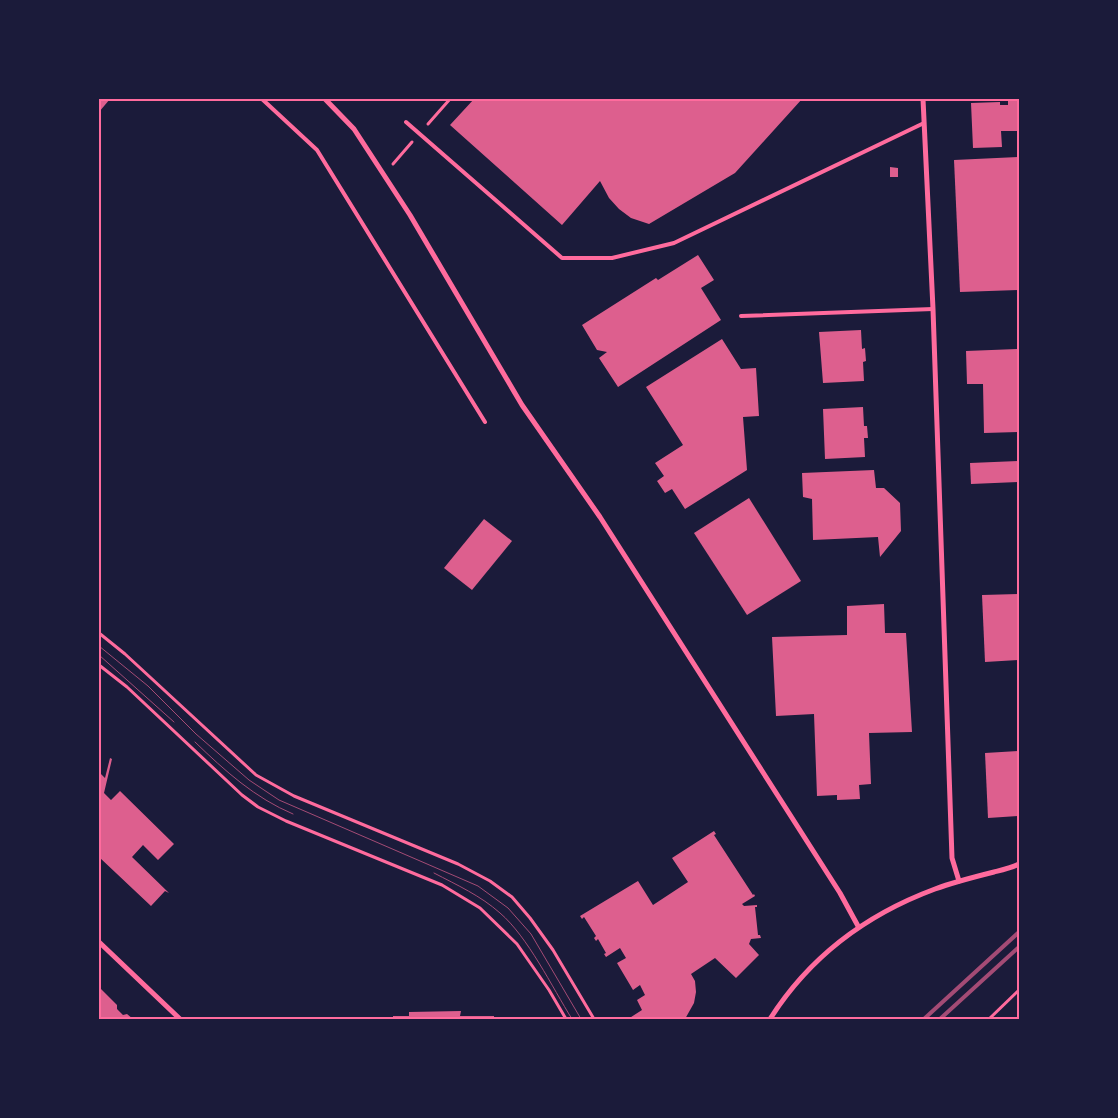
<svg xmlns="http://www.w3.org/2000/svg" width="1118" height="1118" font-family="'Noto Serif',serif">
  <rect width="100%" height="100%" fill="#1b1b3a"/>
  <g fill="#dd5f8e">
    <polygon points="99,99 110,99 99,112"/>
    <polygon points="474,99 802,99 735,173 649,224 631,218 619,209 609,198 600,181 562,225 450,125"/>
    <polygon points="1008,99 1019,99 1019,131 1001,131 1002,147 973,148 971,103 1000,102 1000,105 1008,105"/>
    <polygon points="1019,157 1019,290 960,292 954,160"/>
    <polygon points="890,167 898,168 898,177 890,177"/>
    <polygon points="698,255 714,280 701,288 721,320 618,387 599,358 607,352 597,350 582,325 656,278 658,280"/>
    <polygon points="861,330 862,349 865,348 866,361 863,362 864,381 823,383 819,332"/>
    <polygon points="722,339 741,369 756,368 759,416 743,417 747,470 685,509 672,489 665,493 657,481 664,476 655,463 683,445 646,387"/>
    <polygon points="1017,349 1019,382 1019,432 984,433 983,384 967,384 966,351"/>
    <polygon points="863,407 864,426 867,426 868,438 864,438 865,457 825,459 823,409"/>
    <polygon points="1019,461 1019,482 971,484 970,463"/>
    <polygon points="874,470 876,488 884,488 900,503 901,531 880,557 878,537 813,540 812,499 803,497 802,473"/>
    <polygon points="749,498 801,581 747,615 694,533"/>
    <polygon points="484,519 512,541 472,590 444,568"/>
    <polygon points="1019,594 1019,660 985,662 982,595"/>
    <polygon points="884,604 885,633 906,633 912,732 869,733 871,784 859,785 860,799 837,800 837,795 817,796 814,714 776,716 772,637 847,635 847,606"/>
    <polygon points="1018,751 1019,816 988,818 985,753"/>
    <polygon points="110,758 112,759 104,793 111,800 120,791 174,844 158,860 143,845 132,857 169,893 165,891 151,906 99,857 99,772 105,778"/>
    <polygon points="714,831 716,834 714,835 753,895 754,894 755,896 742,904 744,906 757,905 757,907 755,907 758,935 760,935 761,938 751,939 749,944 759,955 736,978 715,958 691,974 695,981 696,992 694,1003 685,1019 628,1019 642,1010 637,1000 645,995 640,985 633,990 617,963 626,958 620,948 606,957 604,954 606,953 598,939 596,941 594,938 596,936 584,917 582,919 580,916 638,881 653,905 688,882 672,858"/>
    <polygon points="99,987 117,1005 117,1009 123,1015 127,1014 133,1019 99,1019"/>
    <polygon points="461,1011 460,1016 494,1016 494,1019 393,1019 393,1016 409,1016 409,1012"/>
  </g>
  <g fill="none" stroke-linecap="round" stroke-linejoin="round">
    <g stroke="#ff6b9d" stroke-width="3">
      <polyline points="428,124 450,99"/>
      <polyline points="393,164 412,142"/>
      <polyline points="99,633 125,654 256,775 294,796 458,864 490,881 512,897 530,918 553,950 594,1019"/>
      <polyline points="99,665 127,687 242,795 258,807 286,821 442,885 480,908 517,944 549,990 566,1019"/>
      <polyline points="989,1019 1019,990"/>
    </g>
    <g stroke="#ff6b9d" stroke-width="4">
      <polyline points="262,99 317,150 485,422"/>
      <polyline points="406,122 562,258 612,258 674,243 924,123"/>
      <polyline points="741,316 933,309"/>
    </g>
    <g stroke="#ff6b9d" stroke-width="5">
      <polyline points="325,99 354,129 410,215 522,405 600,517 840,893 858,926"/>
      <polyline points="923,99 933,309 952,858 959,881"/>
      <polyline points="99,942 180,1019"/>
      <path d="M770 1019C810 956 865 915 935 889 954 882 974 877 994 872 1002 870 1011 868 1019 864"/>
    </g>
    <g stroke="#a44b75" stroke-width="1">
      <polyline points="99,646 148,686 196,734 249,780 279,800 478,886 508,908 531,934 581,1019"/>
      <polyline points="99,655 174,722"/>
      <path d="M195 742C225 771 255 798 293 814"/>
      <path d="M434 873C457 885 481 896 500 913 528 937 552 987 572 1019"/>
    </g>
    <g stroke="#a44b75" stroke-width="4">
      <polyline points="924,1019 1019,932"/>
      <polyline points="940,1019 1019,947"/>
    </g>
  </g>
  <rect width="1118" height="1118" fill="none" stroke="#1b1b3a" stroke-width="200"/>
  <rect x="100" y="100" width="918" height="918" fill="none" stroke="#ff6b9d" stroke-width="2"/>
</svg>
